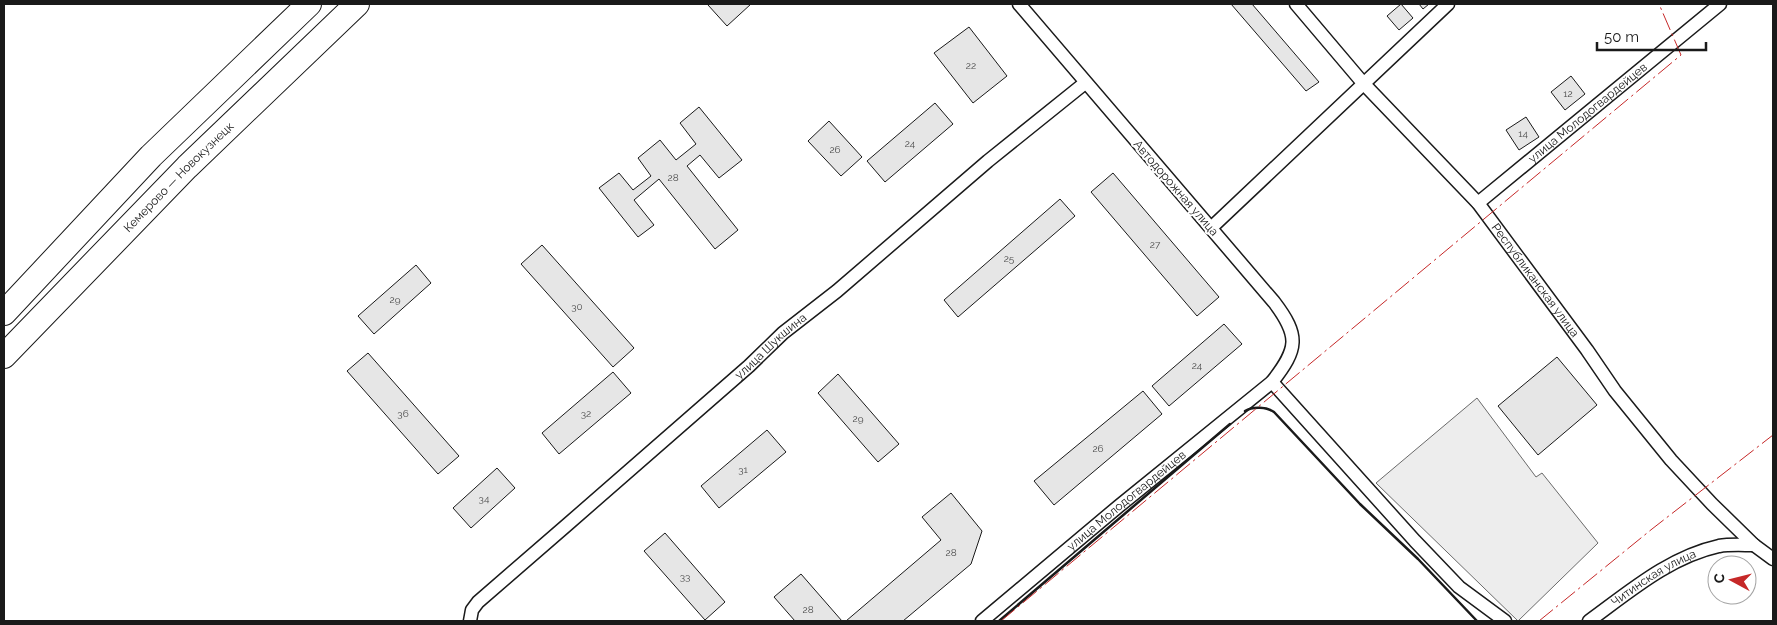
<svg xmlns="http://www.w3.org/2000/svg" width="1777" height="625" font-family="Raleway,sans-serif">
  <rect width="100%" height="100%" fill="#fff"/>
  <polygon fill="#ededed" stroke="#6a6a6a" points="1477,398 1536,477 1542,473 1598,543 1518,621 1376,483"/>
  <g fill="#e6e6e6" stroke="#1a1a1a">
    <polygon points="710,4 751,4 727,26 708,5"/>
    <polygon points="1231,4 1252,4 1319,82 1306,91"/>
    <polygon points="1401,4 1413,18 1399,30 1387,16"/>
    <polygon points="1419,4 1429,4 1423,9"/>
    <polygon points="969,27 1007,76 973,103 934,53"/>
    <polygon points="1571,76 1585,94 1565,110 1551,92"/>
    <polygon points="935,103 953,124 885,182 867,161"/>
    <polygon points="699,107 742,160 719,178 700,155 687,166 738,230 715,249 659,179 634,200 654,225 638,237 599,188 619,173 633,190 651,176 638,158 660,140 676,160 696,144 680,123"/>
    <polygon points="1526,117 1539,137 1519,150 1506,130"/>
    <polygon points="829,121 862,157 841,176 808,141"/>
    <polygon points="1113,173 1219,297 1197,316 1091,192"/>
    <polygon points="1060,199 1075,216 958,317 944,300"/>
    <polygon points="542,245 634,348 613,367 521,264"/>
    <polygon points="416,265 431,283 374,334 358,316"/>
    <polygon points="1224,324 1242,344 1169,406 1152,386"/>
    <polygon points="368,353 459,456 438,474 347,371"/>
    <polygon points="1557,357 1597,405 1538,455 1498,406"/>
    <polygon points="613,372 631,393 559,454 542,433"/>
    <polygon points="838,374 899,444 878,462 818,393"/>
    <polygon points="1143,391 1162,414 1054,505 1034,481"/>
    <polygon points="767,430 786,452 719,508 701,486"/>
    <polygon points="497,468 515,488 471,528 453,508"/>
    <polygon points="951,493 982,531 971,564 903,621 846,621 941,540 922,517"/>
    <polygon points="665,533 725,602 705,620 644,551"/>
    <polygon points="801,574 842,621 795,621 774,597"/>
  </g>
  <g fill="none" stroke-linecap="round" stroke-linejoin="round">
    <g stroke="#1a1a1a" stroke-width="15">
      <g id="street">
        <path id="s1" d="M1296 4 1363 83 1478 203 1587 350 1615 391 1671 460 1712 504 1754 545 1773 559"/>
        <path id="s2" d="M1478 203 1720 4"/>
        <polyline points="1211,228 1448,4"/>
        <polyline points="1272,382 1415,541 1459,587 1505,621"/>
        <path id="s3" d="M470 621 472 610 478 602 568 524 749 366 783 333 837 291 988 161 1085 83"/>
        <path id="s4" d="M982 621 1119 506 1272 382C1298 349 1300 336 1274 302L1019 4"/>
        <path id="s5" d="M1589 621C1629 592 1669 557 1719 546 1730 544 1743 545 1754 545"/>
      </g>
    </g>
    <g stroke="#1a1a1a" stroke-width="26">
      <g id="highway">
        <polyline points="4,313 151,156 309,4"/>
        <path id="s6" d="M4 356 187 167 357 4"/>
      </g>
    </g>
    <use href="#street" stroke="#fff" stroke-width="12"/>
    <use href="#highway" stroke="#fff" stroke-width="24"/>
    <g stroke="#1a1a1a" stroke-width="2.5">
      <path d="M1245 411C1253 406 1267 407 1274 412L1360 504 1418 559 1477 621"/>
      <polyline points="999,621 1230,424"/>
    </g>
    <g stroke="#c62828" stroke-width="1" stroke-dasharray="18 4 2.5 4" stroke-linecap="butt">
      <polyline points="1001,621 1681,55 1659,4"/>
      <polyline points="1539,621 1652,529 1773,435"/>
    </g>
  </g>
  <g text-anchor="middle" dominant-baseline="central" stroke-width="4" stroke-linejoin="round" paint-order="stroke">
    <g font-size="10" fill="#4d4d4d">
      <text x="971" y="65">22</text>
      <text x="1568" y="93">12</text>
      <text x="1523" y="133">14</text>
      <text x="910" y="143">24</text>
      <text x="835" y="149">26</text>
      <text x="673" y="177">28</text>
      <text x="1155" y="244">27</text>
      <text x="1009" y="258">25</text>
      <text x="395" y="299">29</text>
      <text x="577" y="306">30</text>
      <text x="1197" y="365">24</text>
      <text x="403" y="413">36</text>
      <text x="586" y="413">32</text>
      <text x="858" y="418">29</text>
      <text x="1098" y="448">26</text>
      <text x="743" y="469">31</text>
      <text x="484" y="498">34</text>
      <text x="951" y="552">28</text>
      <text x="685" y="576">33</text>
      <text x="808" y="609">28</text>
    </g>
    <g font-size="12" fill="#1a1a1a" stroke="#fff">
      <text stroke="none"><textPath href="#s2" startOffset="142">улица Молодогвардейцев</textPath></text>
      <text stroke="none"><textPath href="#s6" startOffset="250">Кемерово — Новокузнецк</textPath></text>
      <text transform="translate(1176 188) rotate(49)">Автодорожная улица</text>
      <text stroke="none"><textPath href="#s1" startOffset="366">Республиканская улица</textPath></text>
      <text stroke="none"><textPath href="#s3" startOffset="410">улица Шукшина</textPath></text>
      <text stroke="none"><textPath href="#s4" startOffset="188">улица Молодогвардейцев</textPath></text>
      <text stroke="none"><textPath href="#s5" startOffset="78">Читинская улица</textPath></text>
    </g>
  </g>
  <rect width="1777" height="625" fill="none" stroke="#1a1a1a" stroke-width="10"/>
  <g transform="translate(1732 580) rotate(277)"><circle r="24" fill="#ffffff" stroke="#a3a3a3"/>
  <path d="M0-4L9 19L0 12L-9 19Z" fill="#c62828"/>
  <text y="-8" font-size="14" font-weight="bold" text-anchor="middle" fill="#1a1a1a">С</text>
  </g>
  <path d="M1597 42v8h109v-8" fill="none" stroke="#1a1a1a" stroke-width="2.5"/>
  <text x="1604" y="42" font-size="15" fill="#1a1a1a" stroke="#ffffff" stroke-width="4" paint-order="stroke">50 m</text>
</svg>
